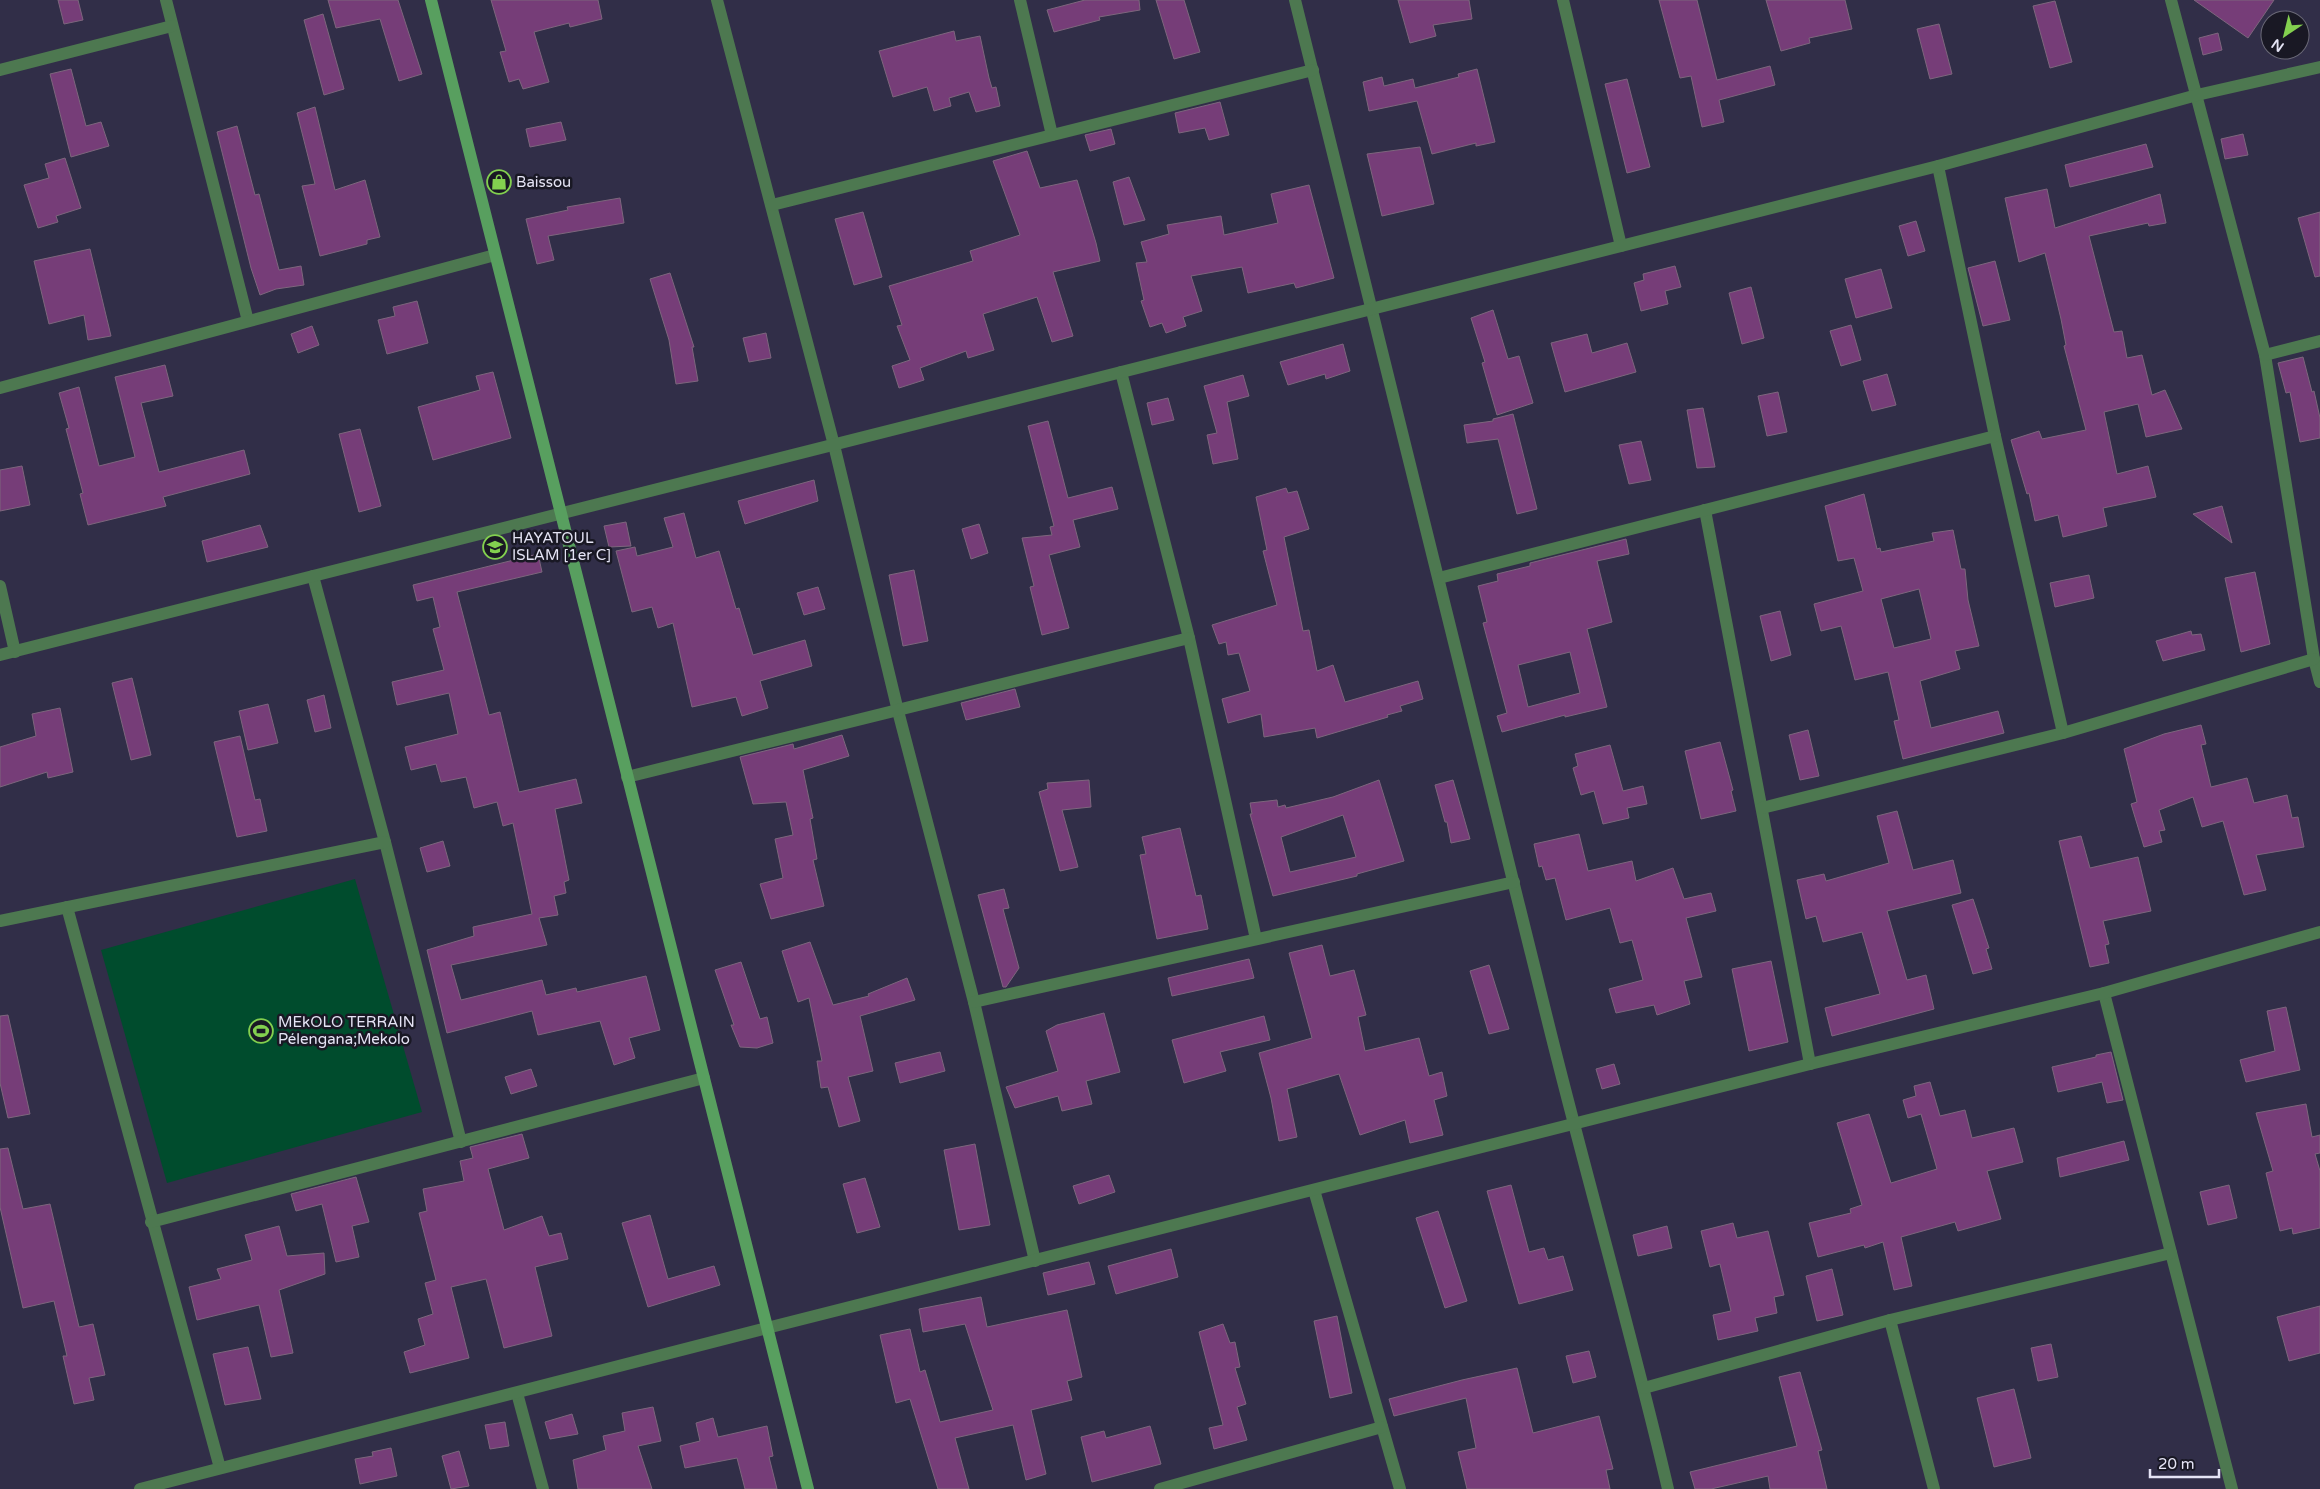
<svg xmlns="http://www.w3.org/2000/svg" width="2320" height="1489" font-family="'Varela Round',sans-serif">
  <rect width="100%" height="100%" fill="#312e48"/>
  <polygon fill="#004c2d" points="355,879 422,1112 167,1183 101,950"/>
  <g fill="#763d78" stroke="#7d667d" fill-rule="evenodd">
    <polygon points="58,0 78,0 83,20 64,24"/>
    <polygon points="328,0 398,0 422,74 399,81 380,19 336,28"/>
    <polygon points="491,0 598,0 602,19 570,27 569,23 534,32 549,82 523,89 519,79 509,82 500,52 506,51"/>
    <polygon points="1085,0 1139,0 1140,10 1099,17 1100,20 1054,32 1047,10"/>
    <polygon points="1156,0 1184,0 1200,52 1174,59"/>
    <polygon points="1398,0 1469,0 1472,19 1433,25 1436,36 1410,43"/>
    <polygon points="1659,0 1697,0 1717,80 1770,66 1775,85 1719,100 1724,122 1702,127 1691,76 1680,78"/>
    <polygon points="1766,0 1845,0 1852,29 1809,38 1810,43 1781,51"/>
    <polygon points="2194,0 2274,0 2248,38"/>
    <polygon points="2055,1 2072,62 2050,68 2033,6"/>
    <polygon points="323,14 344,89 324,95 304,20"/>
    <polygon points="1939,24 1952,74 1930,79 1917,29"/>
    <polygon points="954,31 956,41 980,36 989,78 992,88 996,87 1000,106 976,112 969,92 949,98 951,106 934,111 927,87 893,97 879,51"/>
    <polygon points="2218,33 2222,50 2203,55 2199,38"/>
    <polygon points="71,69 86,126 101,122 109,146 71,157 50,74"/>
    <polygon points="1477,69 1495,142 1476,146 1476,143 1432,154 1417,101 1369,111 1363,82 1382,77 1384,86 1413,79 1415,88 1459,77 1458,74"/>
    <polygon points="1627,79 1650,167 1627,173 1605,84"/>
    <polygon points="1220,102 1229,135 1209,140 1205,128 1179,133 1175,113"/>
    <polygon points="315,107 335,190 365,180 380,237 367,240 367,244 320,256 302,186 315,184 297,113"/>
    <polygon points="561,122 566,140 530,147 526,129"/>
    <polygon points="237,126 255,195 259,194 279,270 301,266 304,285 276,289 260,295 251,268 217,132"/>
    <polygon points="1111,129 1115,144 1090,151 1085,135"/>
    <polygon points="2243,134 2248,155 2225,159 2221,139"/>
    <polygon points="2146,144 2153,167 2070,187 2065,165"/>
    <polygon points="1420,147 1434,204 1382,216 1367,154"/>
    <polygon points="1027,151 1040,188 1077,180 1096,243 1100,261 1053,272 1073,336 1052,342 1037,297 983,314 994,350 968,358 966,351 920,368 924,380 899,388 892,366 910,360 897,326 902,325 889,286 973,261 970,251 1020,235 993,161"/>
    <polygon points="65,158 81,208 56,216 58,222 38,228 24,185 49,178 45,164"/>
    <polygon points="1129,177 1145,220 1124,225 1113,182"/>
    <polygon points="1309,185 1334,278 1296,288 1294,283 1248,293 1242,267 1191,276 1202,311 1183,317 1186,326 1166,333 1162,323 1150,327 1141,301 1144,300 1136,263 1147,262 1141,242 1169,234 1167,225 1221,216 1224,235 1278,223 1271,194"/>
    <polygon points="2047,189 2055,228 2160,194 2166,223 2149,226 2148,223 2089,236 2114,332 2122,331 2127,358 2142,355 2152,395 2165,390 2182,429 2146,437 2138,404 2104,412 2117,474 2148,466 2156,497 2103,508 2107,526 2063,537 2058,515 2035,521 2029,493 2027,494 2011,440 2039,431 2042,439 2086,430 2064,346 2066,345 2061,319 2045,253 2019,262 2005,198"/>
    <polygon points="620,198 624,223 548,236 554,260 537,264 526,219 568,210 567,207"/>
    <polygon points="863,212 882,277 854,285 835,219"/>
    <polygon points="2320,212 2320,276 2315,277 2298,218"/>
    <polygon points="1916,221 1925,251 1908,256 1899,226"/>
    <polygon points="90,249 111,336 88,340 84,315 49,324 34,261"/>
    <polygon points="1995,261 2010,320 1983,326 1968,268"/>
    <polygon points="1675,266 1681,287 1665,291 1668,304 1641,311 1634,283 1644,280 1643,274"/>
    <polygon points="1881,269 1892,308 1856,318 1845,279"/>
    <polygon points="670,273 694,347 692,347 698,381 676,384 669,340 650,279"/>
    <polygon points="1751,287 1764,338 1742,344 1729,293"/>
    <polygon points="417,301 428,343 387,354 378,320 395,316 393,307"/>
    <polygon points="1493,310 1508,359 1519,356 1533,403 1497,415 1482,363 1485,362 1471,318"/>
    <polygon points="1851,325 1861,360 1841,366 1830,331"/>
    <polygon points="312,326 319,345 298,353 291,334"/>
    <polygon points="766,333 771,358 749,362 743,338"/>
    <polygon points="1587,334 1592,353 1627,343 1636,372 1565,392 1551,343"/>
    <polygon points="1343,344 1350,371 1326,379 1325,374 1288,385 1280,362"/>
    <polygon points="2303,357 2312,392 2314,391 2320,418 2320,438 2300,442 2290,392 2286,393 2278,363"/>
    <polygon points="165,365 173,396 141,403 159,472 244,450 250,474 163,497 166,506 88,525 80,494 83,493 66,429 69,428 59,393 79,387 99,466 135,457 115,377"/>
    <polygon points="493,372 511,438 433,460 418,407 480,390 476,376"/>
    <polygon points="1887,374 1896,405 1872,411 1863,381"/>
    <polygon points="1243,375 1249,396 1227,402 1238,459 1213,464 1207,435 1217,433 1204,386"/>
    <polygon points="1778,392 1787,432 1767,436 1758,396"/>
    <polygon points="1168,398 1174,420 1152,425 1147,403"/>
    <polygon points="1703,408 1715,467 1697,468 1687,410"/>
    <polygon points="1513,414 1537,509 1517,514 1498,439 1467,443 1464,425 1493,421 1493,419"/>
    <polygon points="1048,421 1068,498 1112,487 1118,509 1073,520 1080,547 1049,555 1069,628 1042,635 1030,587 1034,586 1022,538 1052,535 1050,527 1054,526 1028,426"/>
    <polygon points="360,429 381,506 359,512 339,434"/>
    <polygon points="1641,441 1651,480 1629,484 1619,445"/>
    <polygon points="22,466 30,505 0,511 0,470"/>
    <polygon points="814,480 818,501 745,524 738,501"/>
    <polygon points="1286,488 1288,493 1297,491 1309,529 1284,537 1303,631 1309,630 1317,671 1333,665 1345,702 1418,681 1423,699 1400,706 1402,711 1387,715 1388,717 1317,738 1315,728 1264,737 1261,714 1228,723 1222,699 1250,691 1239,653 1228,655 1226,642 1219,644 1212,625 1277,605 1263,551 1267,550 1256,497"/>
    <path d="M1864 494 1877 549 1880 548 1881 552 1934 541 1932 533 1953 530 1961 569H1965L1968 600 1979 646 1955 651 1960 669 1920 681 1931 728 1998 711 2004 733 1903 759 1894 721 1899 720 1888 672 1855 680 1841 626 1821 631 1814 604 1863 591 1854 558 1838 561 1825 506ZM1919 589 1931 639 1894 648 1881 599Z"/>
    <polygon points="2222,506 2232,543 2193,514"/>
    <polygon points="684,513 696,558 719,551 736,609 739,608 753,655 805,640 812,666 760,681 768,708 742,716 736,697 692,707 673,623 658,628 652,607 632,612 616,551 635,547 637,556 673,547 664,518"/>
    <polygon points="626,522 631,546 609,547 604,526"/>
    <polygon points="979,524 988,553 971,559 962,529"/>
    <polygon points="260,525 268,547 207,562 202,541"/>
    <path d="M1626 539 1629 554 1597 561 1612 622 1587 629 1607 707 1565 717V715L1502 732 1497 716 1507 713 1483 623 1487 622 1478 586 1498 581 1497 574 1530 566V563ZM1570 652 1580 693 1528 707 1518 665Z"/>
    <polygon points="538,554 542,572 457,592 489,715 500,712 519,792 576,779 582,803 555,809 569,880 564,882 566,893 554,896 558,915 539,918 547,945 451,965 461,1000 542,980 546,995 576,988 577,992 646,976 660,1030 629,1038 635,1058 614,1065 600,1021 538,1035 532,1011 447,1033 427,950 474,936 473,927 532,914 513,823 503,826 497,802 474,808 466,777 441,782 436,764 411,770 405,747 458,734 449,693 397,705 392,682 444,670 433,629 440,627 433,597 417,601 413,585"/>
    <polygon points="914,570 928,641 903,646 889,575"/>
    <polygon points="2255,572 2270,644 2241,652 2225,578"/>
    <polygon points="2089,575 2094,598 2055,607 2050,583"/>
    <polygon points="818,587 825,609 804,615 797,593"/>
    <polygon points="1780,611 1791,655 1771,661 1760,616"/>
    <polygon points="2191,631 2192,635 2201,634 2205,650 2163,661 2156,641"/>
    <polygon points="132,678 151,755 131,760 112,683"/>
    <polygon points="1015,689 1020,707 966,720 961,703"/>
    <polygon points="324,695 331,728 315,732 307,700"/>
    <polygon points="268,704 278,743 248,750 239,711"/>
    <polygon points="60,708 73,772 48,778 47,772 0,787 0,747 36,736 32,714"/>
    <polygon points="2201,725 2206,744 2201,745 2211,787 2247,778 2254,803 2287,795 2292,818 2298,817 2304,847 2256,855 2266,890 2244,895 2223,821 2202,827 2193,797 2159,810 2165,830 2159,831 2162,842 2144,847 2131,804 2137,802 2124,749 2164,734"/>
    <polygon points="1808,730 1819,776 1800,780 1789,735"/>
    <polygon points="842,735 849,756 803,770 813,818 810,819 817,859 813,860 824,906 771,919 760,884 783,878 775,839 793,835 786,802 753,804 740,757 793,744 794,749"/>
    <polygon points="240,736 255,800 260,799 267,831 237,837 214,742"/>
    <polygon points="1720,742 1733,790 1731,791 1736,811 1701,819 1685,751"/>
    <polygon points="1610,745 1623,791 1643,786 1647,804 1627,808 1629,818 1603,824 1594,791 1581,795 1573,768 1578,766 1575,754"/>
    <polygon points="1089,780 1091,807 1062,810 1078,867 1060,871 1039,792 1048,789 1047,783"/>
    <path d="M1379 780 1404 861 1357 874V876L1273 896 1250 814H1252L1250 803 1277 800 1278 807 1285 805 1286 808 1333 797ZM1343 815 1356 857 1290 872 1281 837Z"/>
    <polygon points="1453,780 1470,839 1451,843 1447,822 1445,822 1435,785"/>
    <polygon points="1897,811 1913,870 1953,860 1961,893 1887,911 1907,980 1926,975 1934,1009 1832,1036 1825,1008 1880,994 1862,932 1823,942 1816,916 1806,919 1797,880 1824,874 1826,881 1889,863 1877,816"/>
    <polygon points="1180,828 1196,896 1201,895 1208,929 1157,939 1140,855 1146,854 1142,837"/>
    <polygon points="1579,834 1588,871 1632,861 1636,881 1673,868 1684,899 1711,893 1716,911 1686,918 1702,977 1684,981 1690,1004 1657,1015 1654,1005 1616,1013 1609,989 1643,980 1632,940 1620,943 1610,908 1566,920 1555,878 1546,880 1542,866 1539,867 1534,844"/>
    <polygon points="2081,836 2090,868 2138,857 2151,911 2103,921 2109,944 2105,945 2109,963 2090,967 2059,841"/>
    <polygon points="443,841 450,866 427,872 420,848"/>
    <polygon points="1004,889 1009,908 1003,909 1019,968 1006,987 1003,987 978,895"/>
    <polygon points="1973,899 1989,948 1986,949 1992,969 1973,974 1952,905"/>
    <polygon points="810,942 833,1005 869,996 868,994 907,978 915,1000 860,1016 873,1071 848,1077 860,1121 839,1127 828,1087 821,1088 817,1061 822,1061 809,998 798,1002 782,951"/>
    <polygon points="1322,945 1330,976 1354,970 1366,1015 1358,1017 1365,1051 1419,1038 1429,1076 1442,1072 1447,1096 1434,1100 1443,1135 1410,1143 1405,1120 1360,1135 1339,1074 1287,1089 1297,1137 1279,1141 1271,1098 1259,1053 1312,1038 1289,953"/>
    <polygon points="1249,959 1254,978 1172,996 1168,978"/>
    <polygon points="1771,961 1788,1042 1749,1051 1732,969"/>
    <polygon points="741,962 760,1019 767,1017 773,1043 757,1048 740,1047 731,1025 734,1025 715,970"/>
    <polygon points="1489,965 1509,1029 1489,1034 1470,971"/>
    <polygon points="2286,1007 2300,1070 2246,1082 2240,1060 2275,1051 2267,1011"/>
    <polygon points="1104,1013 1120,1072 1086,1081 1092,1104 1062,1111 1058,1096 1015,1108 1006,1087 1058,1071 1046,1031 1057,1025"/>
    <polygon points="8,1015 30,1114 8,1118 0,1083 0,1016"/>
    <polygon points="1264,1016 1270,1040 1220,1052 1226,1071 1184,1083 1172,1040"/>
    <polygon points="940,1052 945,1071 900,1083 895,1063"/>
    <polygon points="2111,1052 2123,1100 2107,1103 2102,1082 2058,1092 2052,1067 2096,1057 2096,1055"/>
    <polygon points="1614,1064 1620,1084 1602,1089 1596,1069"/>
    <polygon points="531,1069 537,1086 511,1094 505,1077"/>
    <polygon points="1930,1082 1940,1116 1965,1110 1972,1138 2014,1128 2023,1162 1987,1171 2001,1219 1958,1231 1955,1222 1901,1237 1912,1286 1894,1290 1883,1242 1865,1248 1864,1245 1818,1257 1809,1223 1851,1213 1850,1209 1862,1205 1837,1123 1869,1114 1891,1183 1937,1169 1921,1114 1908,1118 1903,1100 1916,1096 1914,1086"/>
    <polygon points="2306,1104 2312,1137 2320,1135 2320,1153 2315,1154 2320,1171 2320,1228 2293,1234 2292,1228 2280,1231 2266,1173 2273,1171 2256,1113"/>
    <polygon points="522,1134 529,1158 488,1169 504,1230 542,1216 549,1236 561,1233 568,1259 535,1267 552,1336 504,1348 486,1279 451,1287 469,1358 410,1373 404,1352 425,1345 418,1319 433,1314 425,1283 436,1280 419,1213 427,1211 423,1189 464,1181 460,1161 473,1158 470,1147"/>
    <polygon points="2124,1141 2129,1160 2060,1177 2057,1158"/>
    <polygon points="975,1144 990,1225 959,1230 944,1150"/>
    <polygon points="8,1148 23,1209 50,1204 79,1327 93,1324 105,1375 89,1378 94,1400 74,1404 63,1356 67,1356 54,1301 23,1308 0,1207 0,1149"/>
    <polygon points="1109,1175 1115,1192 1079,1204 1073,1186"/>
    <polygon points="356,1177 369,1222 352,1226 359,1257 336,1262 322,1204 296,1211 291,1194"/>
    <polygon points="865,1178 880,1227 857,1233 843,1184"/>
    <polygon points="1511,1185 1529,1252 1544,1248 1548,1260 1563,1256 1573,1290 1519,1304 1487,1191"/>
    <polygon points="2229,1185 2237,1218 2208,1225 2200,1192"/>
    <polygon points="1438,1211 1467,1301 1445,1308 1416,1218"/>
    <polygon points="650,1215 668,1279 714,1266 720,1285 648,1307 622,1223"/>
    <polygon points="1733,1223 1737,1238 1768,1231 1784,1295 1774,1297 1777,1313 1755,1318 1758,1331 1718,1340 1713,1315 1731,1311 1720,1264 1710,1267 1701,1231"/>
    <polygon points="279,1226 287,1256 324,1253 325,1274 279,1290 293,1353 271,1357 259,1305 197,1320 189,1287 221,1279 217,1269 252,1260 245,1235"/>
    <polygon points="1667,1226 1672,1248 1638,1256 1633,1235"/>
    <polygon points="1171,1249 1178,1277 1116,1294 1108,1266"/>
    <polygon points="1089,1262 1095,1284 1048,1295 1043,1273"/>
    <polygon points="1832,1269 1843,1315 1817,1321 1806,1276"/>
    <polygon points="981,1297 987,1327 1067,1310 1082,1377 1067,1381 1072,1400 1031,1410 1046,1474 1026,1480 1013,1425 955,1438 969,1489 938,1489 910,1399 896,1403 880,1335 910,1329 920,1372 925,1370 940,1422 993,1410 965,1324 923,1332 919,1309"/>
    <polygon points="2320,1306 2320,1353 2289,1361 2277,1317"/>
    <polygon points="1337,1316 1352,1393 1330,1398 1314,1321"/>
    <polygon points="1223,1324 1230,1343 1235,1342 1240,1367 1235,1368 1246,1404 1237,1407 1247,1440 1214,1449 1209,1428 1223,1425 1199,1332"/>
    <polygon points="2051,1344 2058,1377 2038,1381 2031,1348"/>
    <polygon points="248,1347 261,1399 225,1405 213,1354"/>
    <polygon points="1589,1351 1596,1377 1573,1383 1566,1356"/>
    <polygon points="1517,1368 1533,1433 1599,1416 1613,1469 1606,1470 1610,1489 1467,1489 1458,1452 1476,1448 1466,1398 1394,1416 1389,1399 1462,1380"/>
    <polygon points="1800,1372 1822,1450 1818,1451 1827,1489 1770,1489 1768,1476 1711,1489 1695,1489 1690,1472 1797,1446 1779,1377"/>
    <polygon points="2014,1389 2031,1458 1994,1467 1977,1398"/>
    <polygon points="653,1407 661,1441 638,1446 652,1489 578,1489 573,1460 606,1450 603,1436 625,1431 622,1413"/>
    <polygon points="572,1414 578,1434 550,1439 545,1422"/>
    <polygon points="713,1418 718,1437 767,1426 773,1456 769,1457 777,1489 745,1489 737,1458 685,1468 680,1446 700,1441 696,1423"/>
    <polygon points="505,1422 509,1446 490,1449 485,1425"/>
    <polygon points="1150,1426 1161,1464 1092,1482 1081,1437 1104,1431 1106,1438"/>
    <polygon points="391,1448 397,1476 360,1484 355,1459 373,1456 372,1452"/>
    <polygon points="459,1451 469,1486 451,1489 442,1456"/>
  </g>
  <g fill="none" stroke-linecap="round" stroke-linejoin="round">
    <g stroke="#4d7850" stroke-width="12">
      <polyline points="166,0 248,321"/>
      <polyline points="717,0 834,445 898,711 974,1002 1035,1261"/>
      <polyline points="1020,0 1052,135"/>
      <path d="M1295 0C1382 339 1463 679 1547 1018 1586 1176 1631 1331 1668 1489"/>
      <polyline points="1563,0 1621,246"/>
      <polyline points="2171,0 2265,355 2314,659 2320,682"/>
      <polyline points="0,70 172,26"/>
      <polyline points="1938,166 1995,436 2063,733"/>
      <polyline points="772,205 1313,70"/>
      <polyline points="2265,355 2320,341"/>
      <polyline points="1121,372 1189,638 1256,939"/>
      <polyline points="0,388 495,255"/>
      <polyline points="1705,510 1810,1064"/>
      <polyline points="313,576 385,842 461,1142"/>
      <polyline points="1439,578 1995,436"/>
      <polyline points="0,586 15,652"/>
      <polyline points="0,655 1938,166 2197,95 2320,67"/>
      <polyline points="627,777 1189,638"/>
      <polyline points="1762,808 2063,733 2314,659"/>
      <polyline points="67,907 220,1468"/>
      <polyline points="0,921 385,842"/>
      <polyline points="2104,993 2232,1489"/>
      <polyline points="974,1002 1514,882"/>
      <polyline points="1314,1190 1400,1489"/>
      <polyline points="151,1222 704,1078"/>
      <polyline points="1890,1320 1934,1489"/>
      <polyline points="1644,1388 1890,1320 2171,1253"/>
      <polyline points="517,1393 543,1489"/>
      <polyline points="140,1489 767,1328 1810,1064 2104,993 2320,932"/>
      <polyline points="1160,1489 1382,1427"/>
    </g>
    <polyline stroke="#589f5f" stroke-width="12" points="431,0 808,1489"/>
  </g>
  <defs>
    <g id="shop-ring" transform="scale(1.25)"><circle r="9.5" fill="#191824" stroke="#83d04f" stroke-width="1.5"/><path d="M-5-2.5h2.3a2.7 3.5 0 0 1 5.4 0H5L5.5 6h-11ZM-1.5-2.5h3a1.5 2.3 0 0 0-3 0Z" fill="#83d04f"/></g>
    <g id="school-ring" transform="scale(1.25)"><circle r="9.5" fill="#191824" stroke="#83d04f" stroke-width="1.5"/><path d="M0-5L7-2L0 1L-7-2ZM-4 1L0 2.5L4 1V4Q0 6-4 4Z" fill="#83d04f"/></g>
    <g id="stadium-ring" transform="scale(1.25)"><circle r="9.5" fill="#191824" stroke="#83d04f" stroke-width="1.5"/><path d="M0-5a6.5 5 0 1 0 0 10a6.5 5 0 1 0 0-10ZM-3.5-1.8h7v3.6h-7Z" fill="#83d04f"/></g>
  </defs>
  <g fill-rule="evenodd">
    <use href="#shop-ring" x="499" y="182"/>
    <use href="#school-ring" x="495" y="547"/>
    <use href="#stadium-ring" x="261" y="1031"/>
  </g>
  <g text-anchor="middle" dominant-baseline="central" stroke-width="5" stroke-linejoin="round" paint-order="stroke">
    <g font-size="15" fill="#e5e4f5" stroke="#191824" text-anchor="start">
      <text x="516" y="182">Baissou</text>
      <text x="512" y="538">HAYATOUL<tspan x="512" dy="17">ISLAM [1er C]</tspan></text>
      <text x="278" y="1022">MEkOLO TERRAIN<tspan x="278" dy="17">Pélengana;Mekolo</tspan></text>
    </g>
  </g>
  <g transform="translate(2285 35) rotate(215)"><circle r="24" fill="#191824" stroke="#6b6a78"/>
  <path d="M0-4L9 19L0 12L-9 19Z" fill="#83d04f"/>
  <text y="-8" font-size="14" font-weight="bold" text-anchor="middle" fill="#e5e4f5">N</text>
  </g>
  <path d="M2150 1469v8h69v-8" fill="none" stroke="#e5e4f5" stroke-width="2.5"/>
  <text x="2158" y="1469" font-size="15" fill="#e5e4f5" stroke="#191824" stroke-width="4" paint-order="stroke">20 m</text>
</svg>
